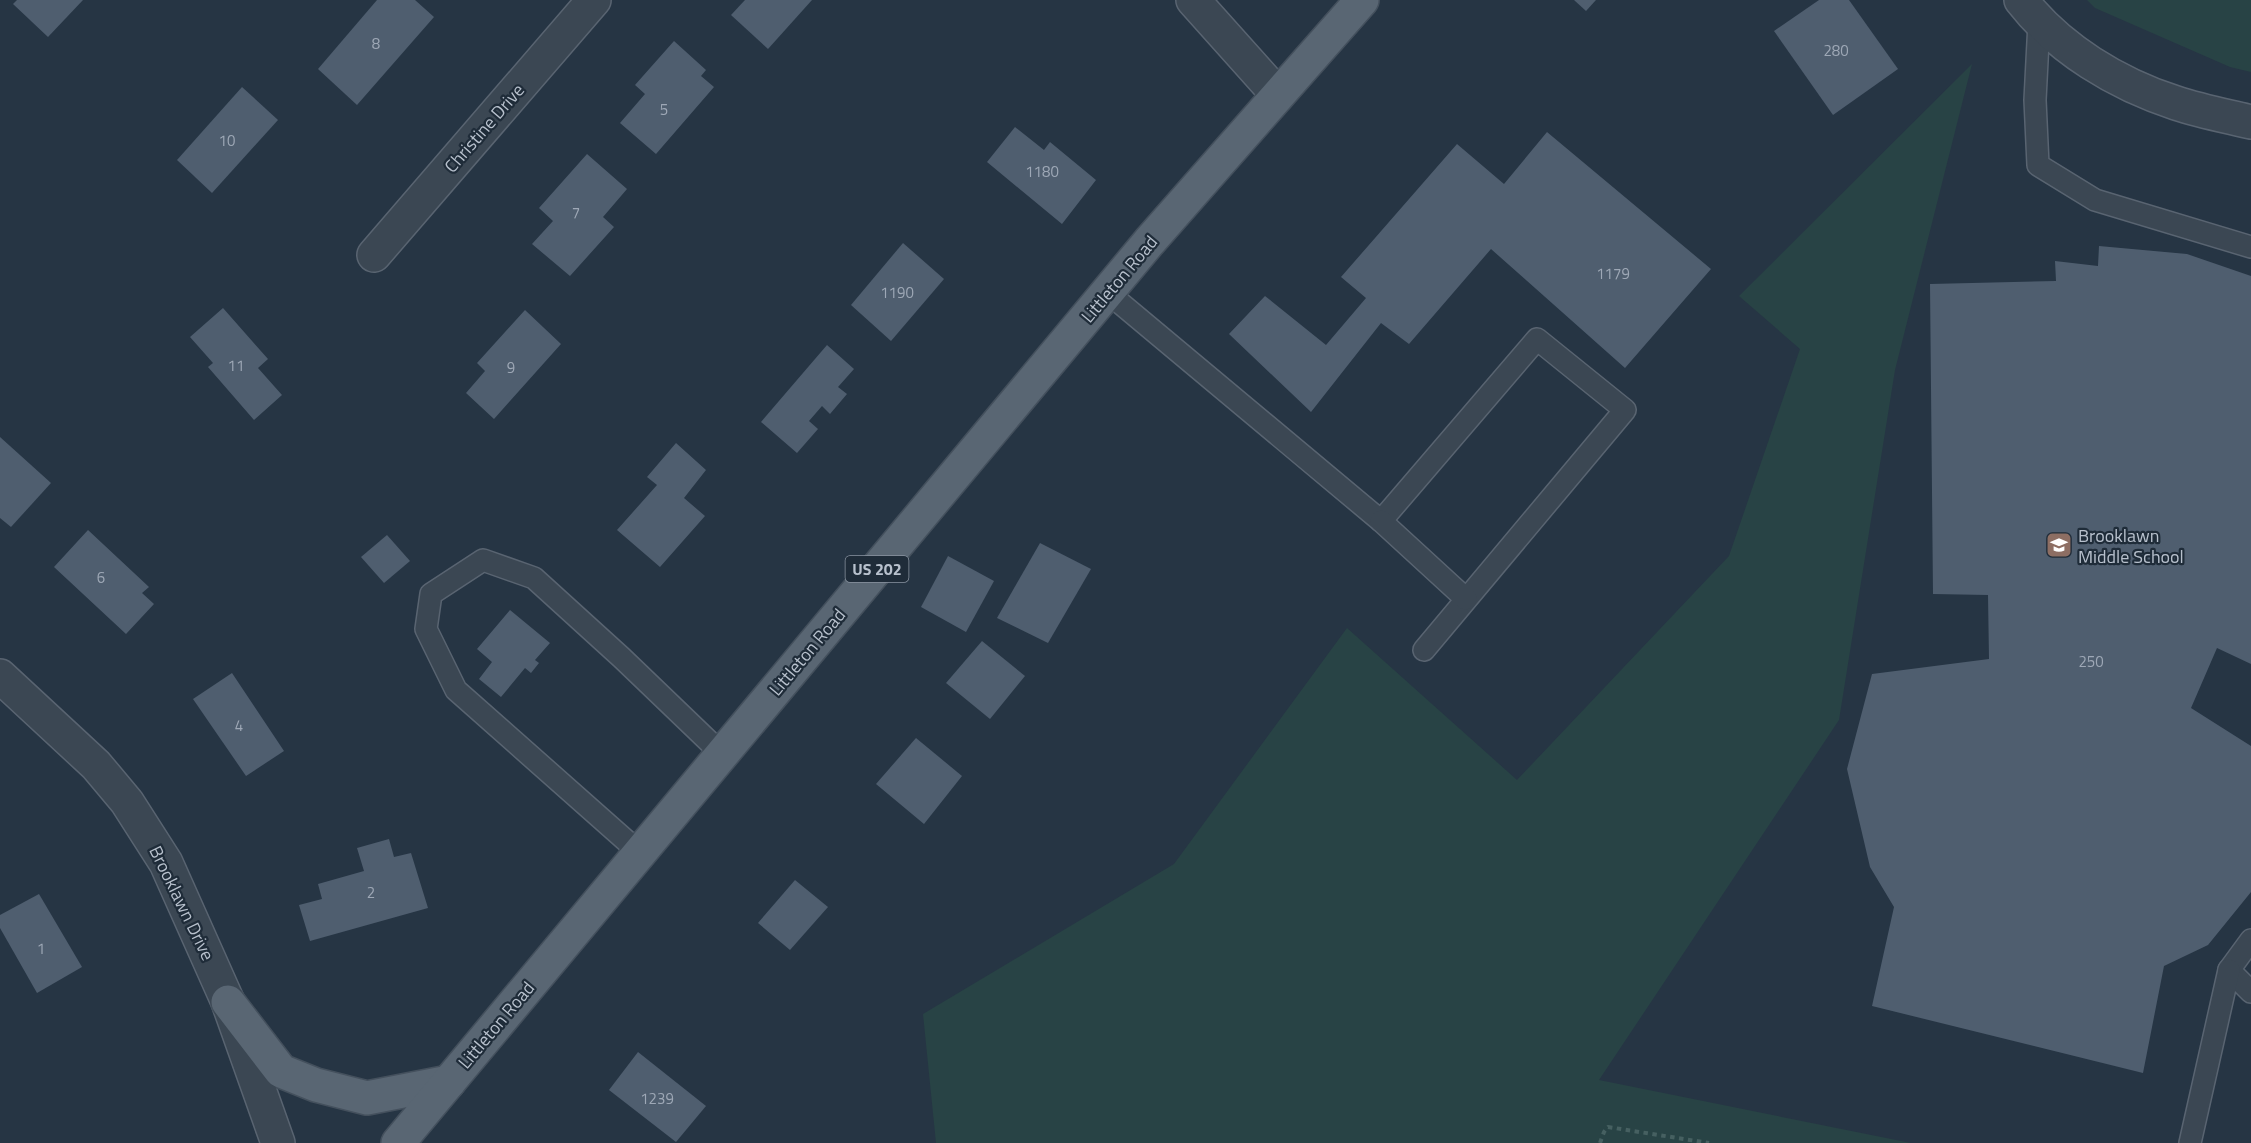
<svg xmlns="http://www.w3.org/2000/svg" width="2251" height="1143" font-family="'Titillium Web',sans-serif">
  <rect width="100%" height="100%" fill="#263544"/>
  <g fill="#284345">
    <polygon points="2087,0 2251,0 2251,72 2230,67 2095,8"/>
    <polygon points="1972,64 1895,370 1839,720 1599,1080 1911,1143 936,1143 923,1014 1174,864 1347,628 1517,780 1729,556 1800,349 1739,296"/>
  </g>
  <g fill="#4f5e6f">
    <polygon points="17,0 83,0 48,37 13,4"/>
    <polygon points="377,0 415,0 434,17 357,105 318,69"/>
    <polygon points="745,0 812,0 768,49 731,15"/>
    <polygon points="1574,0 1596,0 1586,11"/>
    <polygon points="1819,0 1849,0 1898,69 1833,115 1774,31"/>
    <polygon points="674,41 706,70 701,76 714,87 656,154 620,123 645,94 635,85"/>
    <polygon points="242,87 278,120 212,193 177,160"/>
    <polygon points="1015,127 1044,150 1050,142 1096,180 1062,224 987,162"/>
    <polygon points="1547,132 1711,269 1625,368 1491,249 1409,344 1381,323 1311,412 1229,334 1265,296 1326,345 1366,298 1341,277 1457,144 1504,184"/>
    <polygon points="587,154 627,189 603,217 614,227 570,276 532,244 553,221 539,208"/>
    <polygon points="903,243 944,279 891,341 851,305"/>
    <polygon points="2099,246 2187,254 2251,276 2251,664 2217,648 2191,708 2251,746 2251,892 2208,945 2164,966 2143,1073 1872,1006 1894,907 1870,867 1847,769 1872,674 1989,659 1988,595 1933,594 1930,284 2056,281 2055,261 2098,266"/>
    <polygon points="223,308 268,359 258,368 282,395 254,420 208,367 213,363 190,337"/>
    <polygon points="525,310 561,344 494,419 466,393 485,371 477,363"/>
    <polygon points="827,345 854,369 838,387 847,394 830,414 822,406 809,421 818,429 797,453 761,422"/>
    <polygon points="0,437 51,483 11,527 0,518"/>
    <polygon points="676,443 706,470 684,498 705,516 660,567 617,530 657,485 647,477"/>
    <polygon points="88,530 149,587 142,593 154,604 126,634 54,567"/>
    <polygon points="387,535 410,561 384,583 361,557"/>
    <polygon points="1040,543 1091,569 1048,643 997,618"/>
    <polygon points="948,556 994,581 966,632 921,607"/>
    <polygon points="510,610 550,643 535,660 539,663 531,673 525,668 501,697 479,679 492,662 477,649"/>
    <polygon points="982,641 1025,676 990,719 946,683"/>
    <polygon points="232,673 284,751 246,776 193,699"/>
    <polygon points="916,738 962,776 924,824 876,784"/>
    <polygon points="389,839 394,857 411,853 428,908 310,941 299,905 322,899 318,884 364,871 357,848"/>
    <polygon points="795,880 828,907 790,950 758,923"/>
    <polygon points="39,894 82,967 37,993 0,928 0,915"/>
    <polygon points="638,1052 706,1106 676,1142 609,1090"/>
  </g>
  <g fill="none" stroke-linecap="round" stroke-linejoin="round">
    <g stroke="#596471" stroke-width="24">
      <g id="service">
        <polyline points="2039,22 2035,100 2038,165 2095,200 2251,247"/>
        <polyline points="1107,292 1381,521 1537,339 1625,410 1424,650"/>
        <polyline points="1381,521 1466,599"/>
        <polyline points="640,853 456,690 426,629 431,594 483,560 534,578 622,658 722,754"/>
        <polyline points="2251,940 2229,970 2251,992"/>
        <polyline points="2190,1143 2229,970"/>
      </g>
    </g>
    <g stroke="#596471" stroke-width="36">
      <g id="minor">
        <polyline points="1193,0 1278,95"/>
        <path d="M2021 0C2059 49 2117 84 2176 103 2200 111 2226 116 2251 122"/>
        <polyline points="374,255 594,0"/>
        <polyline points="0,676 96,765 127,802 166,863 228,1002 278,1143"/>
      </g>
    </g>
    <g stroke="#44505d" stroke-width="36">
      <g id="primary">
        <polyline points="228,1002 281,1071 316,1085 367,1098 449,1082"/>
        <polyline points="398,1143 1149,242 1362,0"/>
      </g>
    </g>
    <polyline stroke="#466061" stroke-width="4" stroke-dasharray="4.5 4.5" stroke-linecap="butt" points="1600,1143 1604,1132 1608,1127 1709,1143"/>
    <use href="#service" stroke="#3b4753" stroke-width="21"/>
    <use href="#minor" stroke="#3b4753" stroke-width="33"/>
    <use href="#primary" stroke="#596673" stroke-width="33"/>
  </g>
  <defs>
    <g id="school-square" transform="scale(1.35)"><rect x="-9" y="-9" width="18" height="18" rx="4" fill="#8d6e63" stroke="#1f2c39"/><path d="M0-5L7-2L0 1L-7-2ZM-4 1L0 2.5L4 1V4Q0 6-4 4Z" fill="#fff"/></g>
  </defs>
  <g fill-rule="evenodd">
    <use href="#school-square" x="2059" y="545"/>
  </g>
  <g text-anchor="middle" dominant-baseline="central" stroke-width="4.5" stroke-linejoin="round" paint-order="stroke">
    <g font-size="15" fill="#9ea8b6">
      <text x="376" y="43">8</text>
      <text x="1836" y="50">280</text>
      <text x="664" y="109">5</text>
      <text x="227" y="140">10</text>
      <text x="1042" y="171">1180</text>
      <text x="576" y="212">7</text>
      <text x="1613" y="273">1179</text>
      <text x="897" y="292">1190</text>
      <text x="236" y="365">11</text>
      <text x="511" y="367">9</text>
      <text x="101" y="577">6</text>
      <text x="2091" y="661">250</text>
      <text x="239" y="725">4</text>
      <text x="371" y="892">2</text>
      <text x="41" y="948">1</text>
      <text x="657" y="1098">1239</text>
    </g>
    <rect fill="#1f2c39" stroke="#8a94a1" stroke-width="1.5" x="845.5" y="556" width="63" height="26" rx="4.5"/>
    <g font-size="16" font-weight="bold" fill="#b8c1cd">
      <text x="877" y="569">US 202</text>
    </g>
    <g font-size="18" fill="#b8c1cd" stroke="#1f2c39">
      <text transform="translate(484 128) rotate(-49)">Christine Drive</text>
      <text transform="translate(1119 279) rotate(-50)">Littleton Road</text>
      <text transform="translate(807 652) rotate(-50)">Littleton Road</text>
      <text transform="translate(182 903) rotate(64)">Brooklawn Drive</text>
      <text transform="translate(496 1025) rotate(-50)">Littleton Road</text>
    </g>
    <g font-size="18" fill="#b8c1cd" stroke="#1f2c39" text-anchor="start">
      <text x="2078" y="535">Brooklawn<tspan x="2078" dy="21">Middle School</tspan></text>
    </g>
  </g>
</svg>
